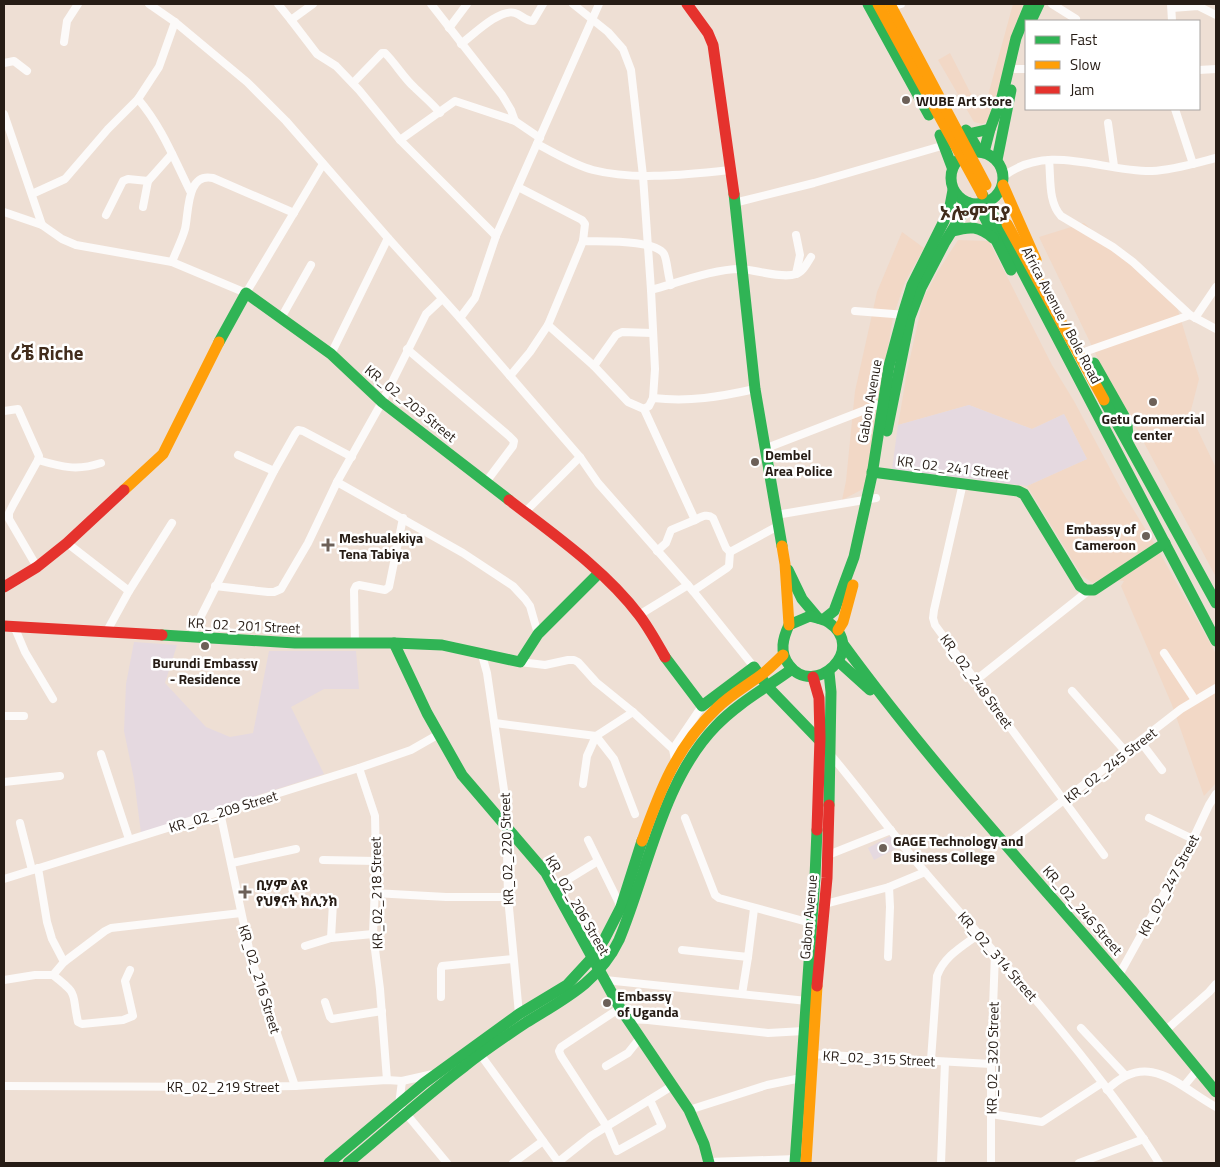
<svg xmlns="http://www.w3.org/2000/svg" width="1220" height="1167" font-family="'Titillium Web','Noto Sans Ethiopic',sans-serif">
  <rect width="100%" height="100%" fill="#eedfd4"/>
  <g fill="#f2d8c6">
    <polygon points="1013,4 1023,4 1013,33 995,105 989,121 982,124 974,122 938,60 950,53 970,92 978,102 987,99"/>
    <polygon points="1084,223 1177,307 1199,379 1190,414 1216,468 1216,577 1142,439 1103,369 1039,237"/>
    <polygon points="902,232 924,248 905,282 893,317 865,488 842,500 846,481 855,391 877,292"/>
    <polygon points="958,240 989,241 1052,365 1074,401 1122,491 1160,553 1216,654 1216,783 1204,796 1172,705 1121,586 1124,581 1102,578 1093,583 1082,576 1027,486 1087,459 1064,414 1032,429 969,405 898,425 907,372 923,299 938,271"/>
  </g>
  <g fill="#e5d9e0">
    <polygon points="969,405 1032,429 1064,414 1087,459 1027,486 892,469 898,425"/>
    <polygon points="134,642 177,645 165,683 206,727 230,737 253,733 269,651 356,651 359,689 324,689 291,707 324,774 141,833 134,779 124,731 126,684"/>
    <polygon points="892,835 899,847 874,860 868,848"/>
  </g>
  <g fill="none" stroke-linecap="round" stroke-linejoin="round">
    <g stroke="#fcfaf9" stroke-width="8">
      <polyline points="149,4 175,22 247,82 286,121 388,238 460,318 580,457 598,483 693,591 754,667"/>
      <polyline points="278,4 291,20 313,4"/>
      <polyline points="431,4 502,95 511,110 515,121 540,138"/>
      <polyline points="573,4 608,32 623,49 631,70 643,176 651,290 655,369 653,398 649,406 644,409"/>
      <polyline points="1052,4 1076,19"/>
      <polyline points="1171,4 1172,21"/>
      <polyline points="898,5 901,4"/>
      <polyline points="1172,8 1198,6 1216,15"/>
      <polyline points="291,20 317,54 336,66 359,90 400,140 496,236 599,4"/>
      <polyline points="449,28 467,4"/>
      <polyline points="64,42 67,21 78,4"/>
      <path d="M461 44C473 35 500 8 515 13 522 15 525 21 533 21L543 4"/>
      <polyline points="4,63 14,61 27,71"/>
      <polyline points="1015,69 1026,69"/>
      <polyline points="1199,70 1216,69"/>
      <path d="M353 83 382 53H385C396 64 403 77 414 87 423 96 432 103 440 113"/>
      <path d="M138 99C162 127 174 159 190 191"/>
      <polyline points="1175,109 1193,164"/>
      <polyline points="4,114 42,225 62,239 76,245 172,262 246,293 323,164"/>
      <polyline points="1108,123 1114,166"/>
      <polyline points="400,140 455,101 515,121"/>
      <path d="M537 144C555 153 574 165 593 170 636 181 688 174 731 170"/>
      <path d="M1049 160C1051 178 1048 202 1061 216L1113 247 1133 262 1190 315"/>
      <path d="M1004 176C1049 142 1102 172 1152 171 1174 170 1196 163 1216 158"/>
      <polyline points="518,187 582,220 585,224 583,241 548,325"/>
      <polyline points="32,194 65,179 108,129 138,99 159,67 175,22"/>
      <polyline points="734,203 814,183 945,145"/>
      <polyline points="143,207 148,181"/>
      <polyline points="4,212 42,225"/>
      <polyline points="106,215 123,181 128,179 148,181 172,154"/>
      <path d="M583 241C600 242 655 239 664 254 667 259 668 277 671 285"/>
      <path d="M172 262C176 251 182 240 185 229 189 213 186 172 213 178L294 213"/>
      <polyline points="796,274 800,255 796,235"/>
      <path d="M651 290C677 283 716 268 742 269 756 270 783 279 796 274 803 272 807 263 811 257"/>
      <polyline points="855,311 906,315"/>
      <polyline points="281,318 311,265"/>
      <polyline points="460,318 475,298 496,236"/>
      <polyline points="1195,318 1216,287"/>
      <polyline points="407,349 509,436 514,441 513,446 486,482"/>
      <polyline points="1087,351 1190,315 1216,329"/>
      <polyline points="331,354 388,238"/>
      <polyline points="594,366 616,335 622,332 652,333"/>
      <path d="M510 376 530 352 548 325 594 366 628 402 644 409 695 520C701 517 707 513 713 518L726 548 730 552 778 526"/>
      <path d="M653 398C690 402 719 397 755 389"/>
      <polyline points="4,411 18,409 39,456 38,460 13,505 9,513 9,519 37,567"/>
      <polyline points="764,449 883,403"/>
      <polyline points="238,455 274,471"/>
      <path d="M38 460C62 467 77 471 101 463"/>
      <polyline points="337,482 463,553 513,586 525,599 530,606 538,634"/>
      <polyline points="963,483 934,610 933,618 935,625 1104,855"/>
      <polyline points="525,512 580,457"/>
      <polyline points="776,515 876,498"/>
      <polyline points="67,543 129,591"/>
      <polyline points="657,551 666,543 671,530 695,520"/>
      <polyline points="215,586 268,592 274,592 281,589 308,543 337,482 382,402 426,314 442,299"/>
      <polyline points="693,591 727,568 729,566 730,552"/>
      <polyline points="639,615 688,585"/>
      <polyline points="14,626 25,652 53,699"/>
      <polyline points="107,631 129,591 172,523"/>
      <polyline points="190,638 274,471 295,434 298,430 303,431 352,457"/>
      <polyline points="355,643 354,590 356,586 359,585 385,590 389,587 403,518"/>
      <polyline points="1164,653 1195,700"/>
      <polyline points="482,655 487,673 506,804 508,897 519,1014"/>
      <polyline points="520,662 545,665 568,660 574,660 578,662 596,682 633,712 673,749 675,760"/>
      <polyline points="976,680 1088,591"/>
      <polyline points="1072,691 1126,752"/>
      <polyline points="4,716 24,716"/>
      <polyline points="495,723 596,736 614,759 635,814"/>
      <polyline points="1140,741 1162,770"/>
      <polyline points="673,749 702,706"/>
      <polyline points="101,754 129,839"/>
      <path d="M830 754C863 793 892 834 925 872 986 943 1049 1012 1105 1086 1124 1111 1143 1136 1159 1163"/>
      <polyline points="359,768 375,816 376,861 373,934 380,989 387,1080"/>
      <polyline points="4,782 60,776"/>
      <polyline points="583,784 587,756 596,736 633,712"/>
      <polyline points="220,812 251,958 295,1086"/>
      <polyline points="685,818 715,895 719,898 811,923"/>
      <polyline points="1149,818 1193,839"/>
      <polyline points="20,823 32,870"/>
      <polyline points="588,840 621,907"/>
      <polyline points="1006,845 1181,709 1216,688"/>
      <polyline points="828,855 891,830"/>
      <polyline points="323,860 376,861"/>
      <polyline points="232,863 296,849"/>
      <polyline points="38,868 47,922 52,939 64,962"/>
      <polyline points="4,879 359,768 411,750 439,734"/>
      <polyline points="889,887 925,872"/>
      <polyline points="554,888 598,861"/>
      <polyline points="374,893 446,897 508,897"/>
      <polyline points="333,903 331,938 373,934"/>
      <polyline points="825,904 889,887 890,907 888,957"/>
      <polyline points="305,946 331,938"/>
      <polyline points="682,950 748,957 754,909"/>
      <path d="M53 975C80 996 71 992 78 1022L82 1024 123 1020 133 1016 125 981 130 970"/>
      <polyline points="1119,975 1185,856 1209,805 1216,794"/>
      <polyline points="4,980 35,975 53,975 64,962 105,931 111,928 241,913"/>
      <polyline points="605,980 807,1001"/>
      <polyline points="742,994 748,957"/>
      <polyline points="441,997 441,969 442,966 513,959"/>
      <polyline points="325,1002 330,1017 332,1019 382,1011"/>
      <polyline points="620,1008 561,1047 559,1051 561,1056 607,1127 617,1151 662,1126 650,1100"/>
      <polyline points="627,1019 648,1020 768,1033 804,1031"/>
      <polyline points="1081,1028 1125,1075"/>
      <polyline points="1166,1030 1209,992 1216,984"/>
      <polyline points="480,1054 559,1163"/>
      <polyline points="810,1054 991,1064"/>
      <path d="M931 1060 937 976C944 956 963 946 979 934"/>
      <polyline points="606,1066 628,1053 640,1038"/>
      <polyline points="402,1081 399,1105 447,1163"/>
      <polyline points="4,1086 242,1087 295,1086 387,1080 402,1081 433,1074"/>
      <polyline points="1184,1086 1198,1069"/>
      <path d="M1107 1090C1148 1049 1178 1086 1216 1107"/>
      <polyline points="689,1110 767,1085 801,1078"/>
      <polyline points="991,1114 1042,1122 1102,1083"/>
      <polyline points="709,1162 796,1159"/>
      <polyline points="513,1163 543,1141"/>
      <polyline points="557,1163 591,1136 672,1086"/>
      <polyline points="941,1163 945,1062"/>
      <polyline points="991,1163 991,1064 995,953"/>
      <polyline points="1079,1163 1144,1139"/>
    </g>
    <g stroke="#30b455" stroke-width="11">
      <polyline points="868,4 929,115"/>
      <polyline points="1031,21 1039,4"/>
      <polyline points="966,130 979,151"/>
      <polyline points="968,134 990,129"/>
      <polyline points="940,135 952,167"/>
      <circle cx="977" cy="178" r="26"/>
      <polyline points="984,152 990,129 1002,97 1016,38 1030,4"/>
      <polyline points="997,160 1011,90"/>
      <polyline points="734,194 755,389 782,546"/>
      <polyline points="982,194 1216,641"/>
      <polyline points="978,204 1011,270"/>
      <path d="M953 231C970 226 979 226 993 238"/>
      <polyline points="219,342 246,293 331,354 382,402 509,500"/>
      <polyline points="1094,363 1124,416 1127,424 1128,439"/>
      <polyline points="1104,400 1216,603"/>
      <polyline points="887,431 910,317 921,288 945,242 969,203"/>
      <polyline points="872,472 1018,491 1024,494 1080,586 1086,590 1094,590 1165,543"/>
      <polyline points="788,570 802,599 818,618"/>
      <path d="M810 616C816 618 823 619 828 622 869 649 814 699 789 665 779 652 783 638 789 625Z"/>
      <polyline points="824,619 834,611 854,557 872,475 889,366 903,314 912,285 944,221 950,206 953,190"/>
      <polyline points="162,635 295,643 394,643 442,645 520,662 538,634 599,573"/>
      <polyline points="394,643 427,713 462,775 546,873 620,1008 689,1110 704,1144 709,1163"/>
      <path d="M843 644C927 759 1024 865 1117 973 1151 1012 1183 1052 1216 1092"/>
      <polyline points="665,657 702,706 754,667 767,686 820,741"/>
      <polyline points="839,662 870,690"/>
      <polyline points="829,805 831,692 829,672"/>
      <polyline points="329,1163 424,1083 519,1014 567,985 591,959 604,940 621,907 642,841"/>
      <path d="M348 1163C387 1131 425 1096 465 1066 485 1050 506 1036 527 1022 564 999 599 982 619 940 648 871 662 781 716 726 738 703 766 688 792 669"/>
      <polyline points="795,1163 815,877 817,830"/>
    </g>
    <g stroke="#ff9f0a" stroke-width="11">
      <polyline points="878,4 982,194"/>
      <polyline points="890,4 986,185"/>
      <polyline points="1003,185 1036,260"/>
      <polyline points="1007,224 1104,400"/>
      <polyline points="124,490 163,454 219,342"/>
      <polyline points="782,546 785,564 789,625"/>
      <polyline points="838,630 843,622 853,585"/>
      <path d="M642 841C660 790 677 746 717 708 729 696 743 688 757 678 766 672 775 663 783 655"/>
      <polyline points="806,1163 817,986"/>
    </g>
    <g stroke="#e5322d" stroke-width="11">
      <polyline points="687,4 708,33 713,45 734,194"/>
      <path d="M509 500C553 534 605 570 639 615 649 628 657 643 665 657"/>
      <polyline points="4,587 37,567 67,543 124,490"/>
      <polyline points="4,626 162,635"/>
      <polyline points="813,677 819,698 820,738 817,830"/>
      <polyline points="817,986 827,878 829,805"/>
    </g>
  </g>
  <g fill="#6c6058" stroke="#fff" stroke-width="2">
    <circle cx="906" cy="100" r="5"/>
    <circle cx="1153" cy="402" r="5"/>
    <circle cx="755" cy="462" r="5"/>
    <circle cx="1146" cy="536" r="5"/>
    <path d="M325.5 537.5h5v5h5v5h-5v5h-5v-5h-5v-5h5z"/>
    <circle cx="205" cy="646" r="5"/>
    <circle cx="883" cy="848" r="5"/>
    <path d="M242.5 884.5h5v5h5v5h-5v5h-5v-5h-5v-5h5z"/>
    <circle cx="607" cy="1003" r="5"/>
  </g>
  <g text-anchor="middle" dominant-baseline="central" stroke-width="5" stroke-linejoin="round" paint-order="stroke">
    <g font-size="14" font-weight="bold" fill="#261c15" stroke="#fff" text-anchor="start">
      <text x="916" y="100">WUBE Art Store</text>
      <text x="1153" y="418" text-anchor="middle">Getu Commercial<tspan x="1153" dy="16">center</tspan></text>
      <text x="765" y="454">Dembel<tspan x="765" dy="16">Area Police</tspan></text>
      <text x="1136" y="528" text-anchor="end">Embassy of<tspan x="1136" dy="16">Cameroon</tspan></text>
      <text x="339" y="537">Meshualekiya<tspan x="339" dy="16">Tena Tabiya</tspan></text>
      <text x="205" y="662" text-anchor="middle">Burundi Embassy<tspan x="205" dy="16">- Residence</tspan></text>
      <text x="893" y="840">GAGE Technology and<tspan x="893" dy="16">Business College</tspan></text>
      <text x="256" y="884">ቢሃም ልዩ<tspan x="256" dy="16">የህፃናት ክሊንክ</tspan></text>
      <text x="617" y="995">Embassy<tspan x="617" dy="16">of Uganda</tspan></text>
    </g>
    <g font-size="14" fill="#261c15" stroke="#fff">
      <text transform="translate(1062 315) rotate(62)">Africa Avenue / Bole Road</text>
      <text transform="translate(869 401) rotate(-80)">Gabon Avenue</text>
      <text transform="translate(411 403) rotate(39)">KR_02_203 Street</text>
      <text transform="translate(953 467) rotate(7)">KR_02_241 Street</text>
      <text transform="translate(244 625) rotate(3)">KR_02_201 Street</text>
      <text transform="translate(977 681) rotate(54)">KR_02_248 Street</text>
      <text transform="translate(1110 765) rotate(-38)">KR_02_245 Street</text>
      <text transform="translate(223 811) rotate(-17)">KR_02_209 Street</text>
      <text transform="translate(506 849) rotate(-92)">KR_02_220 Street</text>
      <text transform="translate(1168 885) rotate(-62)">KR_02_247 Street</text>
      <text transform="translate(376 893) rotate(-91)">KR_02_218 Street</text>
      <text transform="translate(578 905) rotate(60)">KR_02_206 Street</text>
      <text transform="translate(1083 910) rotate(49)">KR_02_246 Street</text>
      <text transform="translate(808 917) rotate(-85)">Gabon Avenue</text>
      <text transform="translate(998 956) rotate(49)">KR_02_314 Street</text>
      <text transform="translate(260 979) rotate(73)">KR_02_216 Street</text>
      <text transform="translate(879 1058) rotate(3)">KR_02_315 Street</text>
      <text transform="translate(992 1058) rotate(-89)">KR_02_320 Street</text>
      <text x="223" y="1086">KR_02_219 Street</text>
    </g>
    <g font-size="19" font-weight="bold" fill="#412c1c" stroke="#fff">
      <text x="975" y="212">ኦሎምፒያ</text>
      <text x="47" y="352">ሪቼ Riche</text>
    </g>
  </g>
  <rect width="1220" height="1167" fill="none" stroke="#261c15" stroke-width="10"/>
  <rect x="1025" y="20" width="175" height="90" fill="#ffffff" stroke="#a8a4a1"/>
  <rect x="1035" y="36" width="25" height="8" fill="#30b455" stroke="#a8a4a1"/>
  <text x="1070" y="45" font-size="15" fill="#261c15">Fast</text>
  <rect x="1035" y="61" width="25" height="8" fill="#ff9f0a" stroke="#a8a4a1"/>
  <text x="1070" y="70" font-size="15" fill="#261c15">Slow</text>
  <rect x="1035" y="86" width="25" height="8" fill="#e5322d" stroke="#a8a4a1"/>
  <text x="1070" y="95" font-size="15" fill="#261c15">Jam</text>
</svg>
